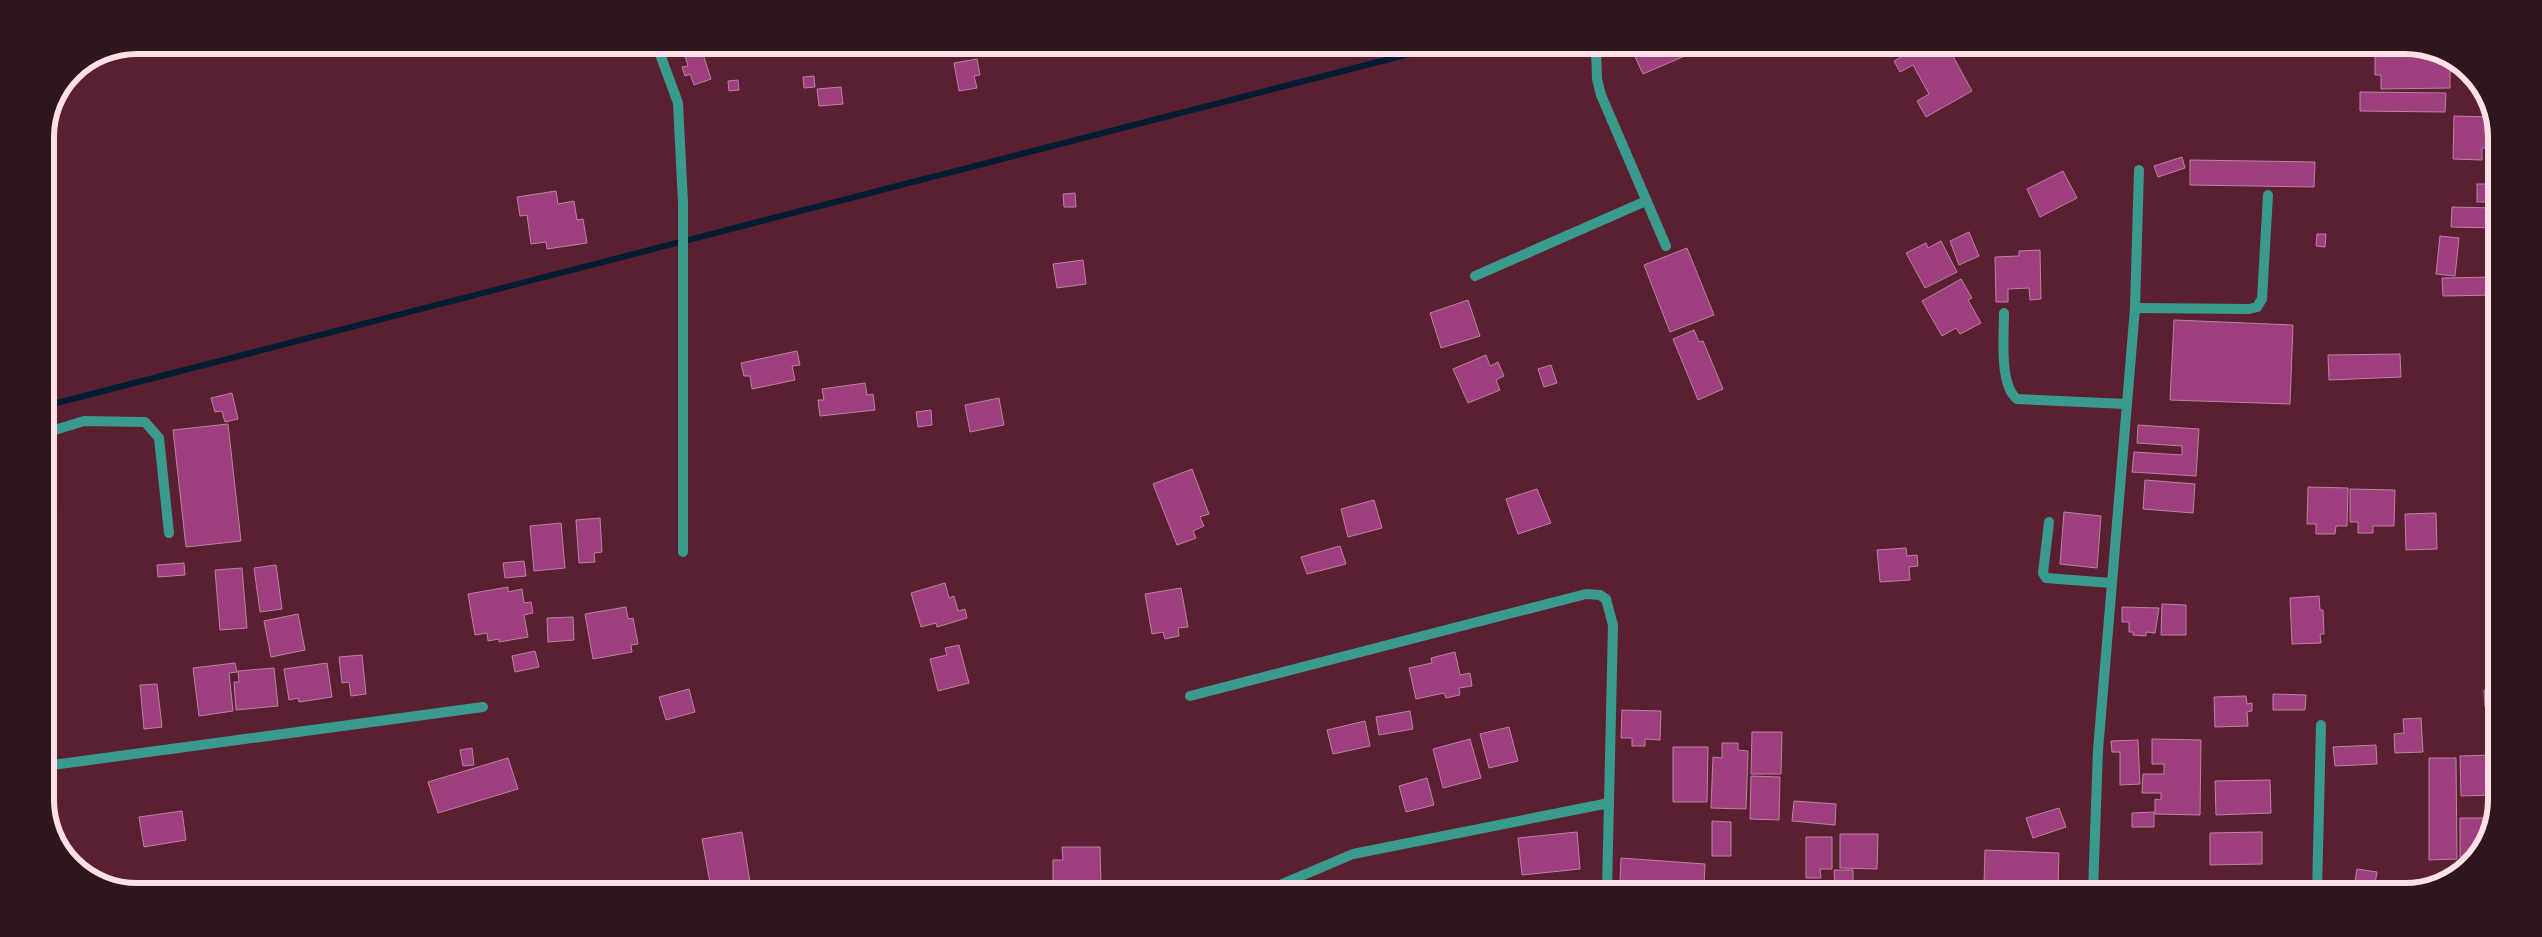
<svg xmlns="http://www.w3.org/2000/svg" width="2542" height="937" font-family="Barlow,sans-serif">
  <rect width="100%" height="100%" fill="#5a2032"/>
  <g fill="none" stroke-linecap="round" stroke-linejoin="round">
    <polyline stroke="#001c32" stroke-width="6" points="45,406 1432,48"/>
  </g>
  <g fill="#9c3f7c" stroke="#bd81a5">
    <polygon points="137,45 146,47 128,52 127,47"/>
    <polygon points="122,48 123,52 101,57 102,52"/>
    <polygon points="1341,48 1350,48 1351,53 1344,55"/>
    <polygon points="1631,48 1692,48 1694,52 1643,74"/>
    <polygon points="1916,49 1949,49 1972,91 1926,117 1917,101 1929,94 1913,65 1900,72 1894,61"/>
    <polygon points="2382,50 2435,50 2450,61 2450,88 2381,89 2381,75 2375,75 2375,57 2382,56"/>
    <polygon points="702,51 711,79 694,85 690,74 685,76 682,67 688,66 685,56"/>
    <polygon points="977,59 980,75 974,76 977,88 959,91 954,63"/>
    <polygon points="814,76 815,87 804,88 803,77"/>
    <polygon points="738,80 739,90 729,91 728,81"/>
    <polygon points="841,87 843,104 819,106 817,89"/>
    <polygon points="2360,92 2446,93 2445,112 2360,111"/>
    <polygon points="2454,116 2492,117 2493,126 2485,126 2485,134 2492,134 2491,148 2482,148 2482,160 2453,159"/>
    <polygon points="2182,157 2185,168 2158,177 2154,166"/>
    <polygon points="2190,160 2315,162 2314,187 2190,185"/>
    <polygon points="2063,171 2077,198 2040,217 2027,189"/>
    <rect x="2477" y="184" width="19" height="18"/>
    <polygon points="556,191 558,204 574,201 577,220 583,219 587,243 547,249 546,242 531,244 527,215 520,216 517,197"/>
    <polygon points="1075,193 1076,207 1064,207 1063,194"/>
    <polygon points="2452,207 2496,208 2496,228 2451,227"/>
    <polygon points="1969,232 1979,256 1959,265 1950,241"/>
    <polygon points="2317,234 2326,234 2325,247 2316,246"/>
    <polygon points="2440,236 2459,238 2455,276 2436,274"/>
    <polygon points="1941,241 1957,272 1925,288 1906,253 1926,243 1928,248"/>
    <polygon points="1687,248 1714,315 1670,332 1644,265"/>
    <polygon points="2040,250 2041,299 2030,300 2029,288 2008,289 2008,302 1996,302 1995,257 2019,256 2019,251"/>
    <polygon points="1083,260 1086,284 1057,288 1053,264"/>
    <polygon points="2496,277 2496,295 2443,296 2442,278"/>
    <polygon points="1961,279 1972,298 1968,300 1981,323 1960,334 1956,328 1942,336 1922,301"/>
    <polygon points="1468,300 1480,336 1441,348 1430,313"/>
    <polygon points="2174,320 2293,325 2290,404 2170,400"/>
    <polygon points="1694,330 1699,342 1703,341 1723,389 1698,400 1673,339"/>
    <polygon points="797,351 800,365 792,366 795,380 752,389 750,376 744,376 741,363"/>
    <polygon points="2400,354 2401,377 2329,380 2328,355"/>
    <polygon points="1486,355 1490,366 1498,362 1504,376 1496,380 1500,390 1468,403 1453,369"/>
    <polygon points="1551,365 1557,383 1544,387 1538,369"/>
    <polygon points="865,383 867,395 873,394 875,410 820,416 818,400 824,400 822,389"/>
    <polygon points="232,393 238,419 225,422 222,411 215,412 211,398"/>
    <polygon points="999,398 1004,425 970,432 965,405"/>
    <polygon points="931,410 932,425 918,427 916,412"/>
    <polygon points="228,424 241,541 186,547 173,430"/>
    <polygon points="2138,425 2199,429 2196,476 2132,472 2134,452 2182,455 2182,446 2137,443"/>
    <polygon points="1192,469 1209,514 1200,517 1204,526 1193,531 1196,538 1177,545 1153,484"/>
    <polygon points="2145,480 2195,484 2193,513 2143,509"/>
    <polygon points="2308,487 2348,488 2347,526 2336,526 2335,534 2316,534 2316,524 2307,524"/>
    <polygon points="1537,489 1551,523 1518,534 1506,499"/>
    <polygon points="2350,489 2395,490 2394,526 2373,526 2373,533 2358,533 2358,522 2350,522"/>
    <polygon points="1374,500 1382,528 1348,537 1341,509"/>
    <polygon points="2064,512 2101,516 2097,568 2060,564"/>
    <polygon points="2436,513 2437,549 2406,550 2405,514"/>
    <polygon points="600,518 602,552 594,553 595,562 579,563 576,520"/>
    <polygon points="561,523 565,568 534,571 530,526"/>
    <polygon points="1340,546 1346,564 1307,574 1301,557"/>
    <polygon points="1906,548 1907,556 1917,555 1918,566 1909,567 1910,580 1880,582 1877,550"/>
    <polygon points="524,561 526,576 505,578 503,563"/>
    <polygon points="184,563 185,575 158,577 157,565"/>
    <polygon points="276,565 282,609 260,612 254,568"/>
    <polygon points="242,568 247,628 220,630 215,570"/>
    <polygon points="945,583 949,598 954,596 958,611 965,609 967,618 937,627 936,623 921,627 911,593"/>
    <polygon points="508,587 508,592 522,589 524,603 531,602 533,613 524,615 528,637 499,642 499,639 488,641 487,633 475,635 468,594"/>
    <polygon points="1181,588 1188,627 1178,628 1179,636 1165,639 1163,632 1152,634 1145,594"/>
    <polygon points="2319,596 2320,610 2323,610 2324,634 2320,634 2321,643 2292,644 2290,598"/>
    <polygon points="2162,604 2186,605 2186,635 2161,635"/>
    <polygon points="626,607 628,619 633,618 638,644 631,645 632,652 593,659 585,614"/>
    <polygon points="2122,607 2159,608 2155,633 2146,632 2146,636 2133,635 2133,632 2129,632 2129,622 2122,622"/>
    <polygon points="298,614 305,650 271,657 264,621"/>
    <polygon points="573,617 574,640 548,642 547,618"/>
    <polygon points="959,645 969,683 938,691 930,659 947,655 945,648"/>
    <polygon points="535,651 539,667 515,672 512,656"/>
    <polygon points="1455,652 1460,675 1470,673 1472,686 1459,688 1460,695 1446,698 1444,693 1416,699 1409,668 1432,663 1431,658"/>
    <polygon points="362,655 366,694 351,696 349,682 342,683 339,657"/>
    <polygon points="235,663 237,672 229,673 233,711 199,716 193,668"/>
    <polygon points="327,663 332,697 299,702 298,698 289,700 284,669"/>
    <polygon points="274,668 278,706 236,710 234,682 239,682 238,671"/>
    <polygon points="157,684 162,727 144,729 140,685"/>
    <polygon points="689,689 695,712 666,720 659,697"/>
    <polygon points="2493,689 2493,707 2485,707 2484,690"/>
    <polygon points="2273,694 2306,695 2305,710 2273,710"/>
    <polygon points="2246,696 2247,704 2252,703 2252,711 2247,712 2248,726 2215,727 2214,697"/>
    <polygon points="1622,710 1661,711 1660,740 1645,739 1645,746 1632,746 1632,738 1621,738"/>
    <polygon points="1410,711 1413,729 1379,735 1376,717"/>
    <polygon points="2421,718 2423,752 2395,753 2394,734 2404,733 2403,719"/>
    <polygon points="1365,721 1370,746 1333,754 1327,730"/>
    <polygon points="1509,727 1518,761 1489,768 1480,734"/>
    <polygon points="1752,732 1782,732 1781,774 1751,774"/>
    <polygon points="1470,739 1481,778 1443,788 1433,749"/>
    <polygon points="2152,739 2201,740 2200,815 2155,814 2155,799 2161,800 2161,793 2142,793 2143,774 2164,774 2164,764 2152,764"/>
    <polygon points="2138,740 2140,784 2120,785 2120,752 2112,752 2111,741"/>
    <polygon points="1722,743 1738,743 1738,750 1748,751 1746,809 1711,808 1713,757 1722,758"/>
    <polygon points="2376,745 2377,764 2335,766 2333,747"/>
    <polygon points="1673,747 1708,747 1707,802 1673,802"/>
    <polygon points="472,748 474,765 463,766 460,750"/>
    <polygon points="2493,755 2492,795 2461,796 2460,756"/>
    <polygon points="508,758 518,789 438,813 428,782"/>
    <polygon points="2429,758 2456,758 2457,859 2429,860"/>
    <polygon points="1751,776 1780,777 1779,820 1750,819"/>
    <polygon points="1427,778 1434,805 1406,812 1399,786"/>
    <polygon points="2270,780 2271,813 2216,815 2215,781"/>
    <polygon points="1794,801 1836,804 1835,825 1792,821"/>
    <polygon points="2059,808 2066,827 2033,838 2026,818"/>
    <polygon points="182,811 186,840 144,847 139,817"/>
    <polygon points="2154,812 2154,827 2132,827 2132,813"/>
    <polygon points="2460,818 2492,818 2492,830 2473,857 2460,857"/>
    <polygon points="1712,821 1731,822 1731,856 1712,856"/>
    <polygon points="742,832 751,889 711,888 702,839"/>
    <polygon points="1577,832 1580,869 1522,875 1518,838"/>
    <polygon points="2262,832 2262,864 2210,865 2210,833"/>
    <polygon points="1840,834 1878,834 1877,869 1840,868"/>
    <polygon points="1806,837 1832,837 1832,869 1820,869 1821,878 1806,878"/>
    <polygon points="1062,847 1100,847 1101,884 1053,885 1053,860 1063,860"/>
    <polygon points="1985,850 2059,853 2058,887 1984,884"/>
    <polygon points="1621,858 1705,864 1704,886 1620,881"/>
    <polygon points="2357,869 2377,872 2375,884 2355,881"/>
    <polygon points="1834,870 1853,870 1853,891 1835,891"/>
    <polygon points="1893,885 1941,886 1941,891 1892,891"/>
  </g>
  <g fill="none" stroke-linecap="round" stroke-linejoin="round">
    <g stroke="#3b9a8e" stroke-width="10">
      <polyline points="2135,308 2249,309 2257,307 2262,299 2268,195"/>
      <path d="M2004 313C2004 335 1999 385 2017 399L2126 404"/>
      <polyline points="45,433 84,421 145,422 159,438 169,533"/>
      <polyline points="2049,522 2043,573 2046,578 2111,583"/>
    </g>
    <g stroke="#3b9a8e" stroke-width="10">
      <polyline points="657,46 678,103 683,203 683,552"/>
      <polyline points="1596,48 1597,79 1601,95 1666,246"/>
      <polyline points="1475,276 1646,201"/>
      <polyline points="1190,696 1586,594 1600,595 1606,599 1613,625 1607,890"/>
      <polyline points="45,766 483,707"/>
      <polyline points="45,798 48,815"/>
      <polyline points="1268,890 1353,854 1609,803"/>
      <polyline points="2093,891 2098,750 2135,308 2139,170"/>
      <polyline points="2317,892 2321,725"/>
    </g>
  </g>
  <path d="M0 0H2542V937H0ZM137 54H2405A83 83 0 0 1 2488 137V800A83 83 0 0 1 2405 883H137A83 83 0 0 1 54 800V137A83 83 0 0 1 137 54Z" fill="#2f151c" fill-rule="evenodd"/>
  <path fill="none" stroke="#fee0e6" stroke-width="6" d="M137 54H2405A83 83 0 0 1 2488 137V800A83 83 0 0 1 2405 883H137A83 83 0 0 1 54 800V137A83 83 0 0 1 137 54Z"/>
</svg>
